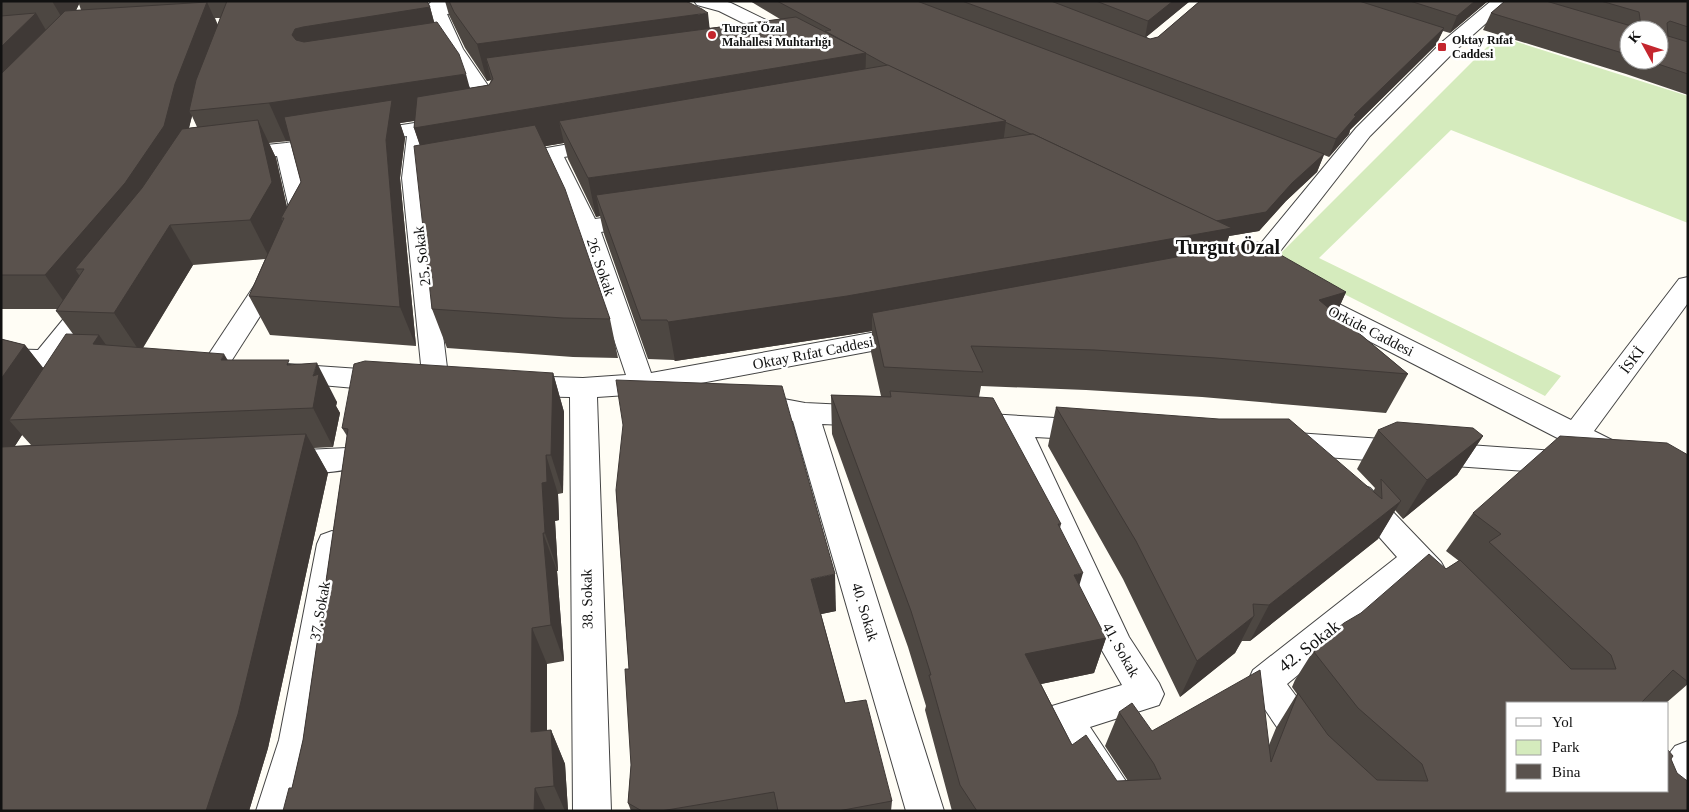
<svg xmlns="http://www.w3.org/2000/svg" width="1689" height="812" font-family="Georgia,serif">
  <rect width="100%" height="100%" fill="#fffdf5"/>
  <polygon fill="#d5ebbd" points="1498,36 1688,96 1688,223 1451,130 1319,258 1561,376 1545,396 1275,259"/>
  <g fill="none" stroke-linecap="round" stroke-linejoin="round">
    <g stroke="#444" stroke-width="2">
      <g id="minor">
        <polygon points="432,1 452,1 450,3 484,2 490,3 493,7 490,11 447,14 463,49 491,90 501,117 498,121 491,123 428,133 424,178 449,384 446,391 436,394 426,391 423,384 402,178 407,136 298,154 316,221 310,230 302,232 294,230 290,225 292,221 277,156 235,160 227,159 224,154 227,149 235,148 286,143 479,113 471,90 445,49 429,15 392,17 386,16 383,12 386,8 428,5"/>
        <polygon points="694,1 724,1 731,3 797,35 799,39 797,43 790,45 783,43 719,11 697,5"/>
        <polygon points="1491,1 1511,1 1456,50 1370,136 1260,277 1241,281 1232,279 1229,273 1232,267 1243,265 1356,128 1442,42"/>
        <polygon points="603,138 611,139 614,144 611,149 564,157 595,219 638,213 646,215 650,220 646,225 601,232 651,373 909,326 918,329 922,335 918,341 909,344 642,394 597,397 611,811 573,811 570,397 519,396 509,393 505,386 509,379 519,376 583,378 626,375 576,227 545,161 513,166 505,165 502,160 505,155 513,154"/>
        <polygon points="275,266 284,268 287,274 223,374 214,376 205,374 201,367 205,360 266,268"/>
        <polygon points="1688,277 1688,303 1594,431 1624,446 1628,454 1624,462 1614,465 1604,462 1295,303 1292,297 1295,291 1304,289 1313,291 1571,420 1679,279"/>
        <path d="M93 292 102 294 105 300 66 351 85 352 94 354 98 361 94 368C71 374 27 368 1 367V349L38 350 84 294Z"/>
        <polygon points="287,364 389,371 399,374 402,381 399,388 389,391 287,382 278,380 274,373 278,366"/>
        <polygon points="752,393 805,403 868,406 878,409 882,416 878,423 868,426 822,424 944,811 906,811 793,421 742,410 738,403 742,396"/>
        <polygon points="971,413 1090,420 1100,423 1104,430 1100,437 1090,440 1035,437 1129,637 1159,683 1164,694 1159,705 1090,727 1137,798 1143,811 1103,811 1052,730 1047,718 1052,706 1122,685 1100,647 1006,435 971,433 961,430 957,423 961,416"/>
        <polygon points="1282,432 1569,452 1579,455 1583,463 1579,471 1569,474 1282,454 1272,451 1268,443 1272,435"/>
        <path d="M347 448 357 451 361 459 357 467C339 473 292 476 274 470L270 462 274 454 284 451Z"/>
        <polygon points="1360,484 1370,488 1441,562 1446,571 1441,580 1430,584 1416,578 1287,684 1320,728 1325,740 1320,752 1307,757 1294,752 1253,692 1248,681 1253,670 1397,557 1350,504 1345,496 1350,488"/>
        <polygon points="332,531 343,535 347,544 315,740 294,811 256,811 279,740 317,544 321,535"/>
        <polygon points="1688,741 1688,786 1681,795 1668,800 1655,795 1653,791 1668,791 1668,755 1675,746"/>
      </g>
    </g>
    <use href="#minor" fill="#fff" fill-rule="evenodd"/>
  </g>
  <g fill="#4d4742" fill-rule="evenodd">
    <path d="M1 1H428H427L430 7 434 22 470 88 489 85 491 80 487 81 465 48 449 15 445 1H686L710 28 780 19 750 1H1190L1146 37 1150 39 1158 37 1200 1H1488L1450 33 1443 31 1436 45 1350 130 1349 134 1329 157 1324 155 1317 172 1286 201 1259 231 1229 236 1225 248 1346 292 1336 314 1408 374 1386 413 1202 397 1086 390 981 386 979 397 1061 524 1060 528 1079 586 1106 638 1094 673 1041 684 1072 745 1117 781H1128L1105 746 1119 712 1152 731 1269 745 1276 728 1297 694 1292 687 1295 680 1317 645 1459 561 1446 551 1473 513 1688 455V684L1666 703H1508L1671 759 1688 811H952L925 710 926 706 908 647 832 434 831 395 881 396 871 352 872 331 847 335 675 361 674 360 648 359 604 234 600 216 596 217 568 159 564 143 545 146 610 319 618 358 573 357 447 348 432 309 420 145 414 128 415 121 400 123 405 138 400 178 416 346 270 335 249 296 265 259 193 265 143 348 228 360 291 364 337 402 336 406 340 413 333 447 314 448 328 473 268 748 249 811H1V339L25 345 43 368 73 334 56 311 57 309H1ZM79 4 81 10H76ZM215 18H220L218 25ZM192 116 197 127 189 128ZM290 141 301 182 287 207 276 158 269 143ZM22 435 31 445 15 446Z"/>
    <path d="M1505 1H1688V95L1626 74 1483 30 1491 13ZM1629 30 1659 60H1629Z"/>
    <polygon points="553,373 564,412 563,493 558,494 559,520 555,521 558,571 557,571 564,661 547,664 547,731 551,730 565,764 568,811 283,811 292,788 303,740 347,436 342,428"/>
    <polygon points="1056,407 1373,492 1375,488 1357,469 1378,430 1483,436 1457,475 1403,519 1395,510 1378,539 1250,641 1242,641 1235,653 1180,697 1123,579 1048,446"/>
    <polygon points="616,490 836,611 821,614 845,703 892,801 891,811 631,811 628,803 631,765 629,669"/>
  </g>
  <g fill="#3f3936">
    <polygon points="52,1 77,1 79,4 68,28"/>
    <polygon points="1173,1 1190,1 1145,38 1148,21"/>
    <polygon points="1475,1 1488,1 1450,33 1457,16"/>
    <polygon points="207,2 221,33 189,111 192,116 181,158 84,269 75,269 87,287 69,309 45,275 175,84"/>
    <polygon points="430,7 440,44 306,72 292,35 295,29 303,27"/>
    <polygon points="36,13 54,44 1,99 1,47"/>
    <polygon points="708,13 712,50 486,58 491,80 487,81 477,44"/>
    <polygon points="1444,28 1436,45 1350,130 1349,134 1329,157 1336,139 1354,115"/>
    <polygon points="866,53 865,90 559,121 564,143 427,167 414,128"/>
    <polygon points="466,74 476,111 400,123 405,138 400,178 416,346 400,307 386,140 388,125 286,141 269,103"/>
    <polygon points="258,120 276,158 290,221 284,218 281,218 286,228 270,259 250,220"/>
    <polygon points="1006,121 1001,159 596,195 600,216 596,217 588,178"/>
    <polygon points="1324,154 1317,172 1286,201 1259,231 1229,236 1219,267 872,313 872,331 847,335 675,361 668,322 1214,221 1292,183"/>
    <polygon points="170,225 193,265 140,352 114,313"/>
    <polygon points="1346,292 1328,332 1319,300"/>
    <polygon points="99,335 127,374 93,344"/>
    <polygon points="25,345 56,384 9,420 22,435 1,467 1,379"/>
    <polygon points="224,354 248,393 221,360"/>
    <polygon points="317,363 337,402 336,406 340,413 333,447 313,408 313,376"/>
    <polygon points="553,373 564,412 563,493 551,455"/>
    <polygon points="306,434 328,473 268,748 249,811 206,811"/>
    <polygon points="1483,436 1457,475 1403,519 1427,480"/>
    <polygon points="546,455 558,494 559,520 555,521 558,571 545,533 542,483"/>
    <polygon points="1401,501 1378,539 1250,641 1269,605"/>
    <polygon points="543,533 557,571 564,661 551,625"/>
    <polygon points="1083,573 1072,610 1074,575"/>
    <polygon points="835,574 836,611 812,616 811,579"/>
    <polygon points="1254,616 1235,653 1180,697 1197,661"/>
    <polygon points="532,628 547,664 547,765 531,732"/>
    <polygon points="1106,638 1094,673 1017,689 1025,654"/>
    <polygon points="551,730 565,764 568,811 565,811 554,786"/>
    <polygon points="535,788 546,811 534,811"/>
  </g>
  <g fill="#5a524d" stroke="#3f3936">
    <polygon points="227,1 427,1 430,7 303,27 295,29 292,35 296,40 304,42 437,22 459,54 466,74 269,103 189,111 196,80"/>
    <polygon points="449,1 686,1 702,9 708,13 477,44 454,12"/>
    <polygon points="777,1 917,1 1324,154 1292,183 1266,212 1216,221 1033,134 1031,134 1005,122 1006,121 887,65 825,31 831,30"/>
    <polygon points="962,1 1051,1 1150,39 1158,37 1200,1 1359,1 1444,28 1354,115 1356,116 1336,139"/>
    <polygon points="1096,1 1173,1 1148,21"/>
    <polygon points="1410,1 1475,1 1457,16"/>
    <polygon points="1505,1 1546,1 1638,28 1641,26 1639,12 1601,1 1688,1 1688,27 1670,21 1667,23 1668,36 1688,42 1688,74 1646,60 1659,60 1659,30 1629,30 1629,55 1491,13"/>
    <polygon points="207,2 175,84 164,126 125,183 45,275 1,275 1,74 65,11"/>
    <polygon points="36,13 1,47 1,16"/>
    <polygon points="796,17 866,53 414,128 417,97 489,85 493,79 486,58"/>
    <polygon points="888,65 1006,121 588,178 559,121"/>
    <polygon points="392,100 386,140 400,307 249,296 284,218 281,218 301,182 284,117"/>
    <polygon points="258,120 272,182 250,220 170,225 114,313 56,311 84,269 75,269 142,188 182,129"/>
    <polygon points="535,125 565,189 610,319 563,318 432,309 414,146"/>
    <polygon points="1033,134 1232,228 847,296 668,322 667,320 641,320 596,195"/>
    <polygon points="1258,242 1346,292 1319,300 1408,374 1216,358 1095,350 971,346 983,372 884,367 872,313"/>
    <polygon points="66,334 99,335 93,344 224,354 221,360 289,360 287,365 317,363 313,376 319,374 313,408 9,420"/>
    <polygon points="1,339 25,345 1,379"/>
    <polygon points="365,361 553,373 551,455 546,455 547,482 542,483 545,533 543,533 551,625 532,628 531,732 551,730 554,786 535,788 534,811 283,811 289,788 292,788 303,740 348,429 342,428 354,364"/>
    <polygon points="616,380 782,386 835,574 811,579 845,703 866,700 892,801 838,811 778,811 774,792 661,811 642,811 628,803 631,765 625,669 629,669 616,490 623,425"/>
    <polygon points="890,391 993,398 1061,524 1058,524 1083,573 1074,575 1106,638 1025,654 1072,745 1086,735 1117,781 1161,779 1154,764 1119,712 1132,703 1152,731 1260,670 1271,762 1298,693 1328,735 1377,780 1428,781 1422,764 1358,708 1314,652 1317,645 1344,623 1361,613 1429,554 1446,569 1460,560 1571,669 1616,669 1611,655 1489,542 1501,534 1473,513 1560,436 1667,443 1688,455 1688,682 1673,670 1641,703 1508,703 1508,791 1668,791 1668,750 1673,756 1671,759 1677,773 1686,780 1688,781 1688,811 977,811 960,785 929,675 931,675 911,611 831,395 891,397"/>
    <polygon points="1056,407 1219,419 1289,419 1382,499 1381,479 1401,501 1269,605 1253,604 1254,616 1197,661 1136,541"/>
    <polygon points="1397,422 1473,428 1483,436 1427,480 1378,430"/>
    <polygon points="306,434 238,714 206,811 1,811 1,447"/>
  </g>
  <g fill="#c4262e" stroke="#fff" stroke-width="2">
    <circle cx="712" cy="35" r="5"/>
    <rect x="1437" y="42" width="10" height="10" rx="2.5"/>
  </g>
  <g text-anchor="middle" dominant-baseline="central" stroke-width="5" stroke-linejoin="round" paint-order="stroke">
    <g font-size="12" font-weight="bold" fill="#111" stroke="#fff" text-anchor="start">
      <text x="722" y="28">Turgut Özal<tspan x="722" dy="14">Mahallesi Muhtarlığı</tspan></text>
      <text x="1452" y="40">Oktay Rıfat<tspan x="1452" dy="14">Caddesi</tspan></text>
    </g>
    <g font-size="15" fill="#111" stroke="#fff">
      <text transform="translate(422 256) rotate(-97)">25. Sokak</text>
      <text transform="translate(601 267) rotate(71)">26. Sokak</text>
      <text transform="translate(1371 331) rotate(27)">Orkide Caddesi</text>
      <text transform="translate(813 353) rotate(-11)">Oktay Rıfat Caddesi</text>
      <text transform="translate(1632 360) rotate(-53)">İSKİ</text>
      <text transform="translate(587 599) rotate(-91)">38. Sokak</text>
      <text transform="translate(320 611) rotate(-80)">37. Sokak</text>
      <text transform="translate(865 612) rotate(73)">40. Sokak</text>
      <text transform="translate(1121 650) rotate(61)">41. Sokak</text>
    </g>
    <g font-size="18" fill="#111" stroke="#fff">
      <text transform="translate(1309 646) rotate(-38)">42. Sokak</text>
    </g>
    <g font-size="20" font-weight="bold" fill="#111" stroke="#fff">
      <text x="1228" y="247">Turgut Özal</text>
    </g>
  </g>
  <rect width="1689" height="812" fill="none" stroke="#111111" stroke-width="5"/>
  <rect x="1506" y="702" width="162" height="90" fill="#ffffff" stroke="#a0a0a0"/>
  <rect x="1516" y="718" width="25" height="8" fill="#ffffff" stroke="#a0a0a0"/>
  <text x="1552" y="727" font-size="15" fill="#111111">Yol</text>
  <rect x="1516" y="740" width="25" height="15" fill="#d5ebbd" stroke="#a0a0a0"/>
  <text x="1552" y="752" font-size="15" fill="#111111">Park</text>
  <rect x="1516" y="764" width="25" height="15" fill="#5a524d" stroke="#a0a0a0"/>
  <text x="1552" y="777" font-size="15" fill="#111111">Bina</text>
  <g transform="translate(1644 45) rotate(310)"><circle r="24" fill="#ffffff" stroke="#a0a0a0"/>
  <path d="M0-4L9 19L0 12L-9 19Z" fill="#c4262e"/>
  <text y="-8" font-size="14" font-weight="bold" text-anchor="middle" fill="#111111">K</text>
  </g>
</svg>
